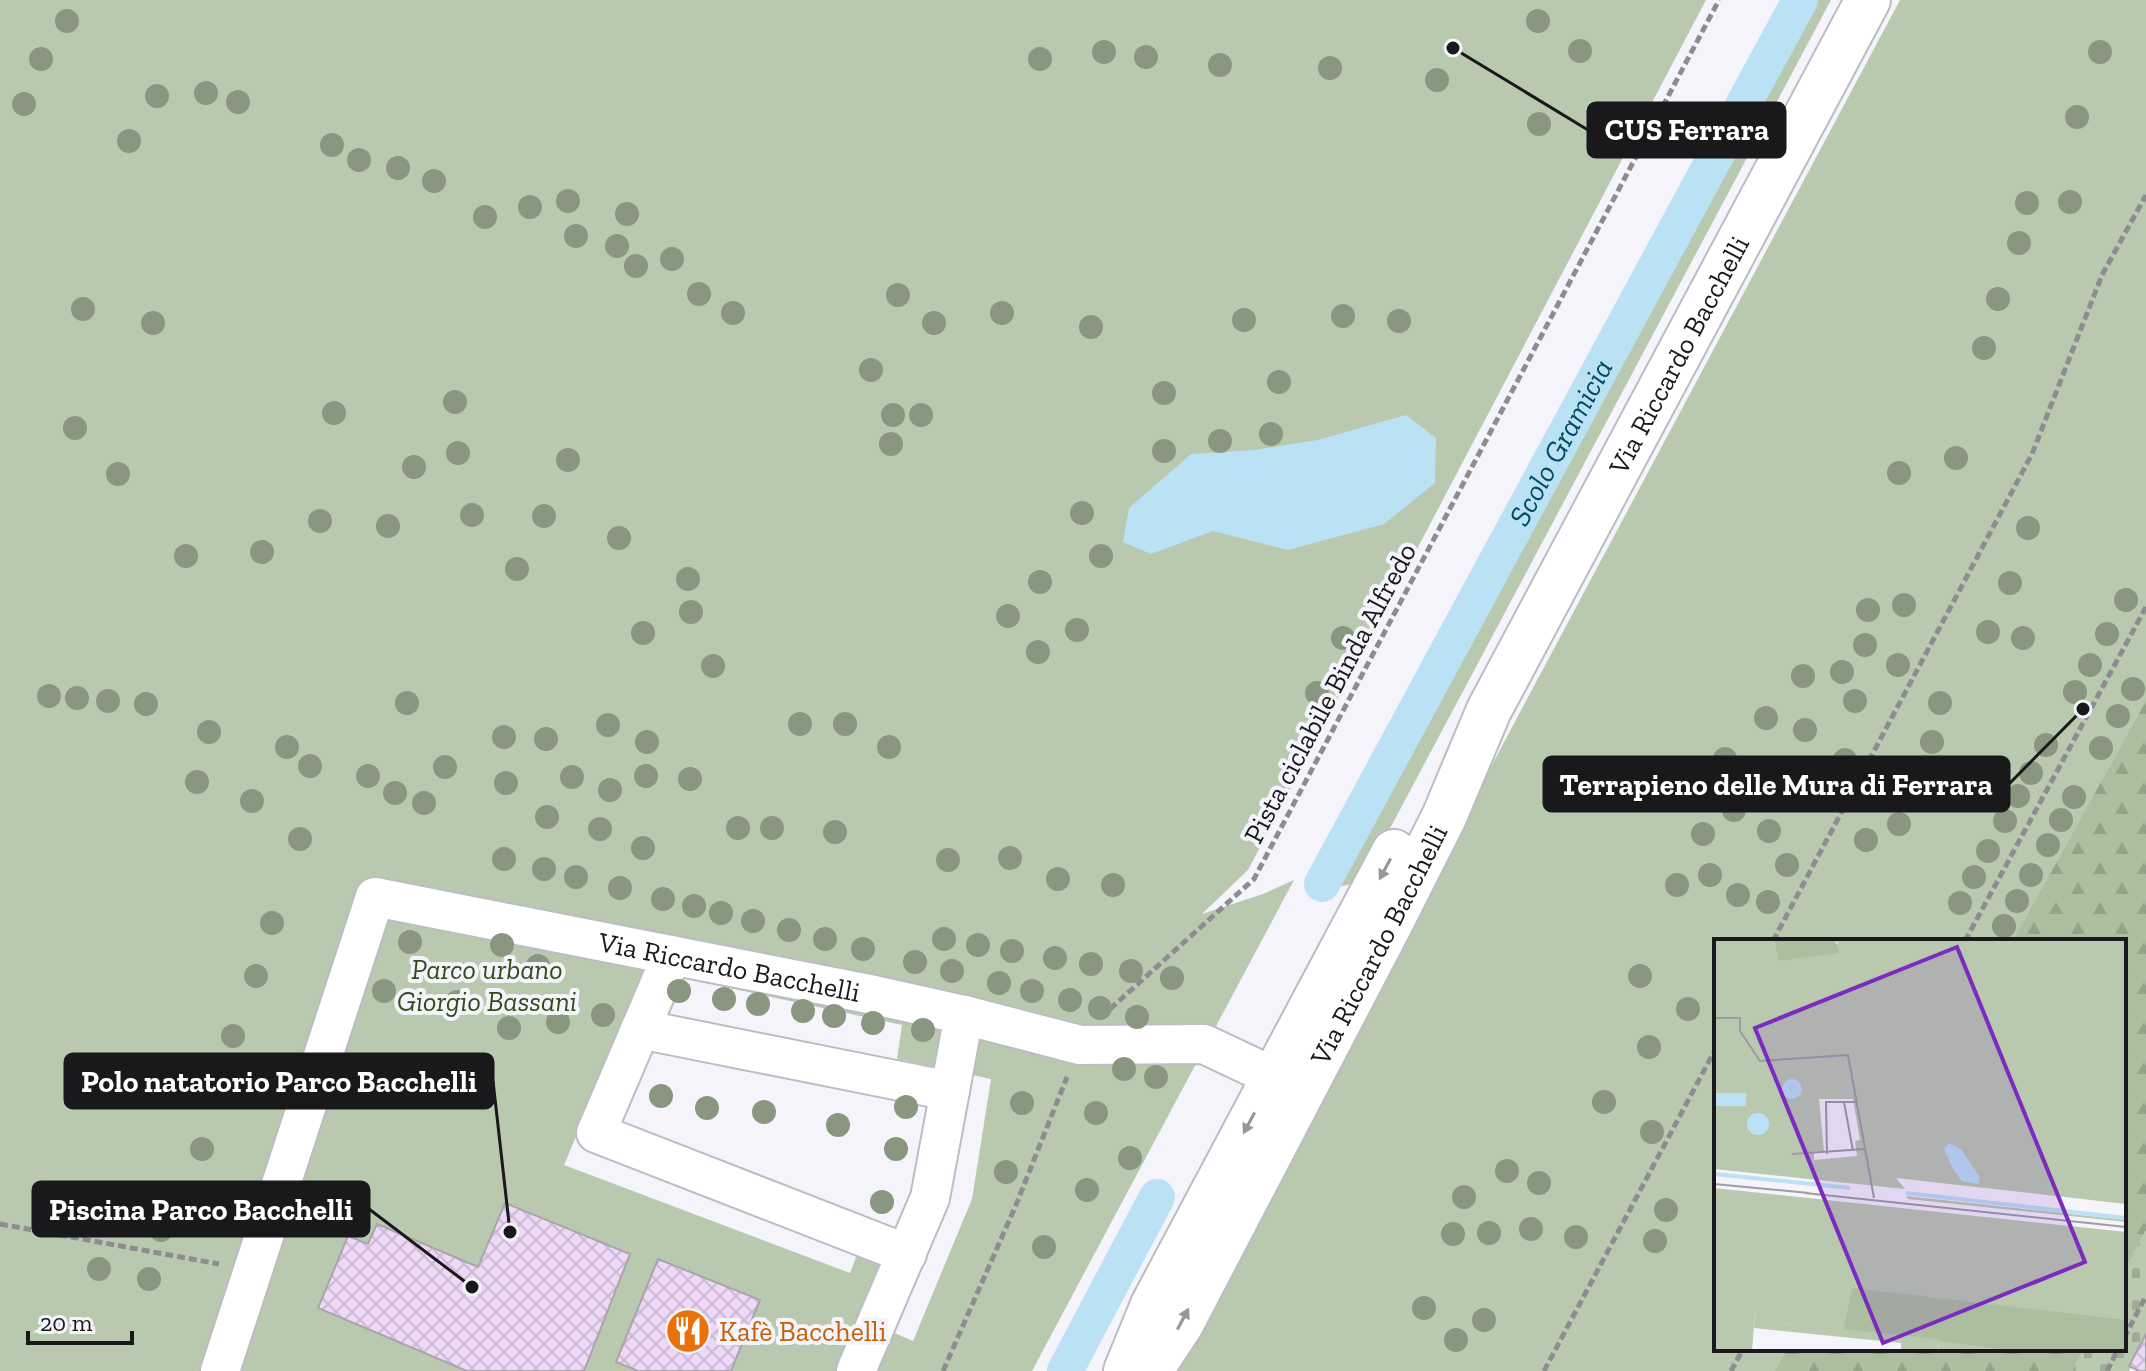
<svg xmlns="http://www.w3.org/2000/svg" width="2146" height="1371" font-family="'Zilla Slab',serif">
  <defs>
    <pattern id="forest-firs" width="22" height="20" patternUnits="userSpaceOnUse" patternTransform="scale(2)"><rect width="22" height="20" fill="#abbe9f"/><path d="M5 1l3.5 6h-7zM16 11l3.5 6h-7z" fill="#93a388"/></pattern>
    <pattern id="cemetery-stones" width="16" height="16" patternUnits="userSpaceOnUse" patternTransform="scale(2)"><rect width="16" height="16" fill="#b9c9af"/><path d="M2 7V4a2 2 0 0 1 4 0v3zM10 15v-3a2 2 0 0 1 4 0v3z" fill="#9eac96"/></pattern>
    <pattern id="building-cross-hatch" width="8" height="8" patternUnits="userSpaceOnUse" patternTransform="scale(2)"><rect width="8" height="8" fill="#eed8f7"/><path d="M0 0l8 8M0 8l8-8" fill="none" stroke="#ccb9d3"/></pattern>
  </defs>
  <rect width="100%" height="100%" fill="#f5f4fb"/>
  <g fill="#b9c9af" fill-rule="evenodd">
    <path d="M0 0H1706L1248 870 1202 914 1263 894 1294 880 1032 1371H0ZM646 970 902 1025 897 1059 991 1079 972 1199 913 1341 859 1318 881 1264 857 1255 850 1273 564 1165Z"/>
    <polygon points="1814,0 1831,0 1362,881 1336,888"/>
    <polygon points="1900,0 2146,0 2146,1230 2124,1272 2124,941 1716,941 1716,1349 2084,1349 2072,1371 1175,1371 1502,746"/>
  </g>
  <g fill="url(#forest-firs)">
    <polygon points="2146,701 2146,1230 2124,1272 2124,941 2013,941"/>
    <polygon points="1787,1349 2084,1349 2072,1371 1775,1371"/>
  </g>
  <polygon fill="url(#cemetery-stones)" points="2146,1230 2146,1338 2129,1371 2072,1371 2084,1349 2124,1349 2124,1272"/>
  <polygon fill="#bbe1f4" points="1406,415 1436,438 1435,483 1384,524 1288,550 1213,531 1151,554 1123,542 1129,508 1191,454 1254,450 1318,440"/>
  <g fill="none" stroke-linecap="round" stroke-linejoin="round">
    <g stroke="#bbe1f4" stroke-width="36">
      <path id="s1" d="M1322 884 1800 0"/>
      <polyline points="1065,1371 1157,1197"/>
    </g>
  </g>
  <g fill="url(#building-cross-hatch)" stroke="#a9a5ab" stroke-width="2">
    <polygon points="505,1203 630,1254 584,1371 467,1371 318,1308 348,1236 368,1244 377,1224 478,1267"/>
    <polygon points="658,1259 760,1300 731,1371 638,1371 616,1362"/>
    <polygon points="2146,1334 2146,1371 2139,1371 2129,1366"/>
  </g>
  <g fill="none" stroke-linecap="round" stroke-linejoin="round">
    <g stroke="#bdbcc3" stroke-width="42">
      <g id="minor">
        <polyline points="672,955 596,1133 907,1254"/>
        <polyline points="640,1029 950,1091"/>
        <path id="s2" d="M220 1371 375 897 874 995 964 1015 1080 1045 1204 1044 1274 1077"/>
        <polyline points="856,1371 930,1198 964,1015"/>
      </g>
    </g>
    <g stroke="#bdbcc3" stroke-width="48">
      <g id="major">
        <polyline points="1126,1371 1153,1305 1394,852"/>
        <path id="s3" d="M1150 1371 1181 1324 1390 924 1444 817 1489 710 1868 0"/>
      </g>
    </g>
    <g stroke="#8d8c91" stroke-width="5" stroke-dasharray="8 4" stroke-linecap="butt">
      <polyline points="1773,941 2032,454 2102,275 2146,195"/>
      <polyline points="1965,941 2146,607"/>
      <polyline points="1110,1009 1254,879 1719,0"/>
      <polyline points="0,1224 219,1264"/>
      <polyline points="2124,1338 2146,1296"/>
      <polyline points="943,1371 1016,1205 1067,1077"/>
      <polyline points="1544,1371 1716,1048"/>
      <polyline points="1731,1371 1743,1349"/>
      <polyline points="2107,1371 2118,1349"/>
    </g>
    <use href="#minor" stroke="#fff" stroke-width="38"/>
    <use href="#major" stroke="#fff" stroke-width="44"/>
  </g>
  <g fill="#899781">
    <circle cx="67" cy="21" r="12"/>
    <circle cx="1538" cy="21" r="12"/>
    <circle cx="1580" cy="51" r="12"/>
    <circle cx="1104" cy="52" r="12"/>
    <circle cx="2100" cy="52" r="12"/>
    <circle cx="1146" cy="57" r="12"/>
    <circle cx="41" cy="59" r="12"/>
    <circle cx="1040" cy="59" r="12"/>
    <circle cx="1220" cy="65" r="12"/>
    <circle cx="1330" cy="68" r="12"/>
    <circle cx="1437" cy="80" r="12"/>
    <circle cx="206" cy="93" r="12"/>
    <circle cx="157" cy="96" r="12"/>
    <circle cx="238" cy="102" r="12"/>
    <circle cx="24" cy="104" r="12"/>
    <circle cx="2077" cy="117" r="12"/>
    <circle cx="1539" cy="124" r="12"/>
    <circle cx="129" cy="141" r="12"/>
    <circle cx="332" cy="145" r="12"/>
    <circle cx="359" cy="160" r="12"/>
    <circle cx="398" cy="168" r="12"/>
    <circle cx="434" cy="181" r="12"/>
    <circle cx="568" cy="201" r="12"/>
    <circle cx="2070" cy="202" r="12"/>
    <circle cx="2027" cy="203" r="12"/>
    <circle cx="530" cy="207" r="12"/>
    <circle cx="627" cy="214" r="12"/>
    <circle cx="485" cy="217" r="12"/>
    <circle cx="576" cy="236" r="12"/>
    <circle cx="2019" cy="243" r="12"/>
    <circle cx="617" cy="246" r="12"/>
    <circle cx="672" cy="259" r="12"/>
    <circle cx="636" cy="266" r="12"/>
    <circle cx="699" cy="294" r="12"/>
    <circle cx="898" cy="295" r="12"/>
    <circle cx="1998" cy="299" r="12"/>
    <circle cx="83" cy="309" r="12"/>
    <circle cx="733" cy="313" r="12"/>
    <circle cx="1002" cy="313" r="12"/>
    <circle cx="1343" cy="316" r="12"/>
    <circle cx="1244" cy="320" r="12"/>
    <circle cx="1399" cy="321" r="12"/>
    <circle cx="153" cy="323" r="12"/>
    <circle cx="934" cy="323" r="12"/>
    <circle cx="1091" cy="327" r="12"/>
    <circle cx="1984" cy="348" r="12"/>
    <circle cx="871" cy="370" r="12"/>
    <circle cx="1279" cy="382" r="12"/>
    <circle cx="1164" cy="393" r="12"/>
    <circle cx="455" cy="402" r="12"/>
    <circle cx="334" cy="413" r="12"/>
    <circle cx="893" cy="415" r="12"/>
    <circle cx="921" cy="415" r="12"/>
    <circle cx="75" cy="428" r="12"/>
    <circle cx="1271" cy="434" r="12"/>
    <circle cx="1220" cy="441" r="12"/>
    <circle cx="891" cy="444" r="12"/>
    <circle cx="1164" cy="451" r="12"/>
    <circle cx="458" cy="453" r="12"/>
    <circle cx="1956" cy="458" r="12"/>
    <circle cx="568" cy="460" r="12"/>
    <circle cx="414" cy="467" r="12"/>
    <circle cx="1899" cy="473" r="12"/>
    <circle cx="118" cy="474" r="12"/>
    <circle cx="1082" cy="513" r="12"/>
    <circle cx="472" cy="515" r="12"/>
    <circle cx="544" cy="516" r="12"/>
    <circle cx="320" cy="521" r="12"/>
    <circle cx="388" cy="526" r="12"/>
    <circle cx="2028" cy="528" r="12"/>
    <circle cx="619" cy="538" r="12"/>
    <circle cx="262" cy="552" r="12"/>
    <circle cx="186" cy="556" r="12"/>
    <circle cx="1101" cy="556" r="12"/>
    <circle cx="517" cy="569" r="12"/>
    <circle cx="688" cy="579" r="12"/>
    <circle cx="1040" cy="582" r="12"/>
    <circle cx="2010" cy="583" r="12"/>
    <circle cx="2126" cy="600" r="12"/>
    <circle cx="1904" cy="605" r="12"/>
    <circle cx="1868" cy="610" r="12"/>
    <circle cx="691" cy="612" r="12"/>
    <circle cx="1008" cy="616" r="12"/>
    <circle cx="1077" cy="630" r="12"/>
    <circle cx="1988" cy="632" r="12"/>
    <circle cx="643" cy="633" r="12"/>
    <circle cx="2107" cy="634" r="12"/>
    <circle cx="1343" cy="638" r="12"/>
    <circle cx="2023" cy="638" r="12"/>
    <circle cx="1865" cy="645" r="12"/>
    <circle cx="1038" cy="652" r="12"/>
    <circle cx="1898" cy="665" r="12"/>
    <circle cx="2090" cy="665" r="12"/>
    <circle cx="713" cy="666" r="12"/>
    <circle cx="1842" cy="672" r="12"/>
    <circle cx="1803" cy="676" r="12"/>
    <circle cx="2133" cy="689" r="12"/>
    <circle cx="2075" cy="692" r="12"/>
    <circle cx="1317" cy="693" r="12"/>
    <circle cx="49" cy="696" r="12"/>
    <circle cx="77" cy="698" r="12"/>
    <circle cx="108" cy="701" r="12"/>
    <circle cx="1855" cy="701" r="12"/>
    <circle cx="407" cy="703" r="12"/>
    <circle cx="1940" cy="703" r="12"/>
    <circle cx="146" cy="704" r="12"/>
    <circle cx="2118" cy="716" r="12"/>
    <circle cx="1766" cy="718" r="12"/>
    <circle cx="800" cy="724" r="12"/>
    <circle cx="845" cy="724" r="12"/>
    <circle cx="608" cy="725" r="12"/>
    <circle cx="1805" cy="730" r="12"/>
    <circle cx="209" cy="732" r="12"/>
    <circle cx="504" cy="737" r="12"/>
    <circle cx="546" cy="739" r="12"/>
    <circle cx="647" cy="742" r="12"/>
    <circle cx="1932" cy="742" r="12"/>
    <circle cx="2046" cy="745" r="12"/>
    <circle cx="287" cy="747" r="12"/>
    <circle cx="889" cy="747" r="12"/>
    <circle cx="2101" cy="748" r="12"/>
    <circle cx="1725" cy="759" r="12"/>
    <circle cx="1845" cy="760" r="12"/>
    <circle cx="310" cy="766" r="12"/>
    <circle cx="445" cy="767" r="12"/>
    <circle cx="1909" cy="769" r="12"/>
    <circle cx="2031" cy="773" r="12"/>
    <circle cx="368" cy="776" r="12"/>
    <circle cx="646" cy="776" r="12"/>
    <circle cx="572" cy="777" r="12"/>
    <circle cx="690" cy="779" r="12"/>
    <circle cx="197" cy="782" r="12"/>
    <circle cx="506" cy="783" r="12"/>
    <circle cx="610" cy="790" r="12"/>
    <circle cx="395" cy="793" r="12"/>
    <circle cx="2018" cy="796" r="12"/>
    <circle cx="2074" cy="797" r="12"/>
    <circle cx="252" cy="801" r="12"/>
    <circle cx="424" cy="803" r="12"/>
    <circle cx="1734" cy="810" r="12"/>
    <circle cx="547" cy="817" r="12"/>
    <circle cx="2061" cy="820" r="12"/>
    <circle cx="2005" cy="821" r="12"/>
    <circle cx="1899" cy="824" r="12"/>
    <circle cx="738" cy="828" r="12"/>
    <circle cx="772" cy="828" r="12"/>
    <circle cx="600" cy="829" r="12"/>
    <circle cx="1769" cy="831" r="12"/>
    <circle cx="835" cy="832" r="12"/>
    <circle cx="1703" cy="834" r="12"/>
    <circle cx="300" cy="839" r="12"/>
    <circle cx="1866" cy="840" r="12"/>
    <circle cx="2048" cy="845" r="12"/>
    <circle cx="643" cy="848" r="12"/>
    <circle cx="1988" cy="851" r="12"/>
    <circle cx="1010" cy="858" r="12"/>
    <circle cx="504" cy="859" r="12"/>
    <circle cx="948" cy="860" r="12"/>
    <circle cx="1787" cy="865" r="12"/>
    <circle cx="544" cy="869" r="12"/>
    <circle cx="1710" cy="875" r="12"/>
    <circle cx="2031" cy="875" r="12"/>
    <circle cx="576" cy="877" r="12"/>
    <circle cx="1974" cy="877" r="12"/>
    <circle cx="1058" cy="879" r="12"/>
    <circle cx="1113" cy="885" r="12"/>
    <circle cx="1677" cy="885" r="12"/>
    <circle cx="620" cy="888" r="12"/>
    <circle cx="1738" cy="895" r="12"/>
    <circle cx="663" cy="899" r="12"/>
    <circle cx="2017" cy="901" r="12"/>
    <circle cx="1768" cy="902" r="12"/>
    <circle cx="1960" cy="903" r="12"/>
    <circle cx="694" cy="906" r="12"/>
    <circle cx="721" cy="913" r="12"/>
    <circle cx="753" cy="921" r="12"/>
    <circle cx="272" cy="923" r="12"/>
    <circle cx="2004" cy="926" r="12"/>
    <circle cx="789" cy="930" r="12"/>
    <circle cx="825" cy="939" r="12"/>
    <circle cx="944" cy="939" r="12"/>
    <circle cx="410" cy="942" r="12"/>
    <circle cx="502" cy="945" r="12"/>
    <circle cx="978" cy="945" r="12"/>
    <circle cx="863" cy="949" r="12"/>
    <circle cx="1012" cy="951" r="12"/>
    <circle cx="1055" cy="958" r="12"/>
    <circle cx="915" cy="962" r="12"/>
    <circle cx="1091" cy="964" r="12"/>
    <circle cx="538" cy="966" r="12"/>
    <circle cx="952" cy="971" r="12"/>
    <circle cx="1131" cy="971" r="12"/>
    <circle cx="256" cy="976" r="12"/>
    <circle cx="1640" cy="976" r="12"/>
    <circle cx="1172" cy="978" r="12"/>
    <circle cx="999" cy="983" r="12"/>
    <circle cx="384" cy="991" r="12"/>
    <circle cx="679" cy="991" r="12"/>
    <circle cx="1032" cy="991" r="12"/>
    <circle cx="724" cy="999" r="12"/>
    <circle cx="1070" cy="1000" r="12"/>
    <circle cx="457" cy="1002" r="12"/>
    <circle cx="758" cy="1004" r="12"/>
    <circle cx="1100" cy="1008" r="12"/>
    <circle cx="1688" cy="1009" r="12"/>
    <circle cx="803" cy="1011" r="12"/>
    <circle cx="603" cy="1015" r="12"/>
    <circle cx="834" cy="1016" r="12"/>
    <circle cx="1137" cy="1017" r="12"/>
    <circle cx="558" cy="1022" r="12"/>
    <circle cx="873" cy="1023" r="12"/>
    <circle cx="509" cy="1028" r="12"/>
    <circle cx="923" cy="1030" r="12"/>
    <circle cx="233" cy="1036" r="12"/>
    <circle cx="1649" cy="1047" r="12"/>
    <circle cx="1124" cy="1069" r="12"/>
    <circle cx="1156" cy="1077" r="12"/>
    <circle cx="661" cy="1096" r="12"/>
    <circle cx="1604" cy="1102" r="12"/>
    <circle cx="1022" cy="1103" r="12"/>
    <circle cx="906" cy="1107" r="12"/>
    <circle cx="707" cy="1108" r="12"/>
    <circle cx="764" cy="1112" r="12"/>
    <circle cx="1096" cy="1113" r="12"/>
    <circle cx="838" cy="1125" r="12"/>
    <circle cx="1652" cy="1132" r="12"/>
    <circle cx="202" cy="1149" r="12"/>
    <circle cx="896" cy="1149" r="12"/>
    <circle cx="1130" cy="1158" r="12"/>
    <circle cx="1507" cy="1171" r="12"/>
    <circle cx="1006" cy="1172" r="12"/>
    <circle cx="1539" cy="1183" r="12"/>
    <circle cx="1087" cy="1190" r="12"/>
    <circle cx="1464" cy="1197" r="12"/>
    <circle cx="882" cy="1202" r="12"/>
    <circle cx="1666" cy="1210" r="12"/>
    <circle cx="1531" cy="1229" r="12"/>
    <circle cx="161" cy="1230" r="12"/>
    <circle cx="1489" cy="1233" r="12"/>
    <circle cx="1453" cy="1234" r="12"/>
    <circle cx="1576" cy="1237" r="12"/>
    <circle cx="1655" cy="1241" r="12"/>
    <circle cx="1044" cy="1247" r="12"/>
    <circle cx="99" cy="1269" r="12"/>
    <circle cx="149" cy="1279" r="12"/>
    <circle cx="1424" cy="1308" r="12"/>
    <circle cx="1484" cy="1320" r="12"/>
    <circle cx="1456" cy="1340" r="12"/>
  </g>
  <defs><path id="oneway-solid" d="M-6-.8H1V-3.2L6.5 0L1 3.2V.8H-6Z" transform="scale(2)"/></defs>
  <g fill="#989899">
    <use href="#oneway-solid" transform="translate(1385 869) rotate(118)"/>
    <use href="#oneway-solid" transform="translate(1249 1123) rotate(118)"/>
    <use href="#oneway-solid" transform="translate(1183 1319) rotate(-62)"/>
  </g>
  <defs>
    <g id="restaurant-disc" transform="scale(2.3)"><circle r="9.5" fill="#e8710a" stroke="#f5f4fb"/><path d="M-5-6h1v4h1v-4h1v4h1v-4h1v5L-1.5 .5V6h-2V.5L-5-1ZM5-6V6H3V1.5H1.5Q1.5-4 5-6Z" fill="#fff"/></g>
  </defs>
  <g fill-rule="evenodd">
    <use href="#restaurant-disc" x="688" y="1331"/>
  </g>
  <g text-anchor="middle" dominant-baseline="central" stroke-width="8" stroke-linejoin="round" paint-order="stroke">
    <g font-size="28" fill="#19191c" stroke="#f5f4fb">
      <text stroke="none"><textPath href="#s3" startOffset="1146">Via Riccardo Bacchelli</textPath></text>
      <text transform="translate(1330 693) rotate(-62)">Pista ciclabile Binda Alfredo</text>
      <text stroke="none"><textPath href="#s3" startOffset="484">Via Riccardo Bacchelli</textPath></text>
      <text stroke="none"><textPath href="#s2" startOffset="860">Via Riccardo Bacchelli</textPath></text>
    </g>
    <g font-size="28" font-style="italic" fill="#314b1d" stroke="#f5f4fb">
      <text x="487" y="969">Parco urbano<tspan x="487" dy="32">Giorgio Bassani</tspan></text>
    </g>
    <g font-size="28" fill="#c56008" stroke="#f5f4fb" text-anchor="start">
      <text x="719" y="1331">Kafè Bacchelli</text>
    </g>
    <g font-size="30" font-style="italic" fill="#004c67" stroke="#f5f4fb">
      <text stroke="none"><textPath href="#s1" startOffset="502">Scolo Gramicia</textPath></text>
    </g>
  </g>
  <g transform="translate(1714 939)">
    <rect width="412" height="412" fill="#f5f4fb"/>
    <path d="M0 0H60L64 22 124 5 121 0H412V265L182 239 191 250 0 230ZM105 160H139L146 201 141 202 143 217 100 221V212H110ZM0 249 412 293V412H296L71 384 41 374 38 412H0ZM192 257 412 281V283L194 260Z" fill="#b9c9af" fill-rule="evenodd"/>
    <path d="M60 0H121L125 14 64 22ZM138 349 412 381V412H296L130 390Z" fill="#abbe9f"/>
    <path d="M41 374 69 377 71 384 225 400 224 412H187V404L40 389Z" fill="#b9c9af"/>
    <path d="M225 402 296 412H224Z" fill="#b9c9af"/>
    <path d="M68 150a10 10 0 1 1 20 0a10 10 0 1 1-20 0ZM0 154H32V167H0ZM33 185a11 11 0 1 1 22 0a11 11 0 1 1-22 0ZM235 204 247 210 266 239 264 245 248 242 239 230 230 210Z" fill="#bbe1f4"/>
    <path fill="none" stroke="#bbe1f4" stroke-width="4" d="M0 235 136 249M192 254 412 279"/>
    <path fill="none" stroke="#9d9ca2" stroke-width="2" d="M0 79H26V92L46 122 134 116 160 259M130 163 139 212M78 215 151 210M113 215 112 163H143M0 245 95 254M91 254 412 288"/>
    <path fill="#7b2cbf" fill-opacity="0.15" stroke="#7b2cbf" stroke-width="4" d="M243 8 371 323 169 404 41 89Z"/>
    <rect width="412" height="412" fill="none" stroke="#19191c" stroke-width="4"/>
  </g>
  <path fill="none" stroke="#19191c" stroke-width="3" d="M1453 48L1588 130M2083 709L2009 784M510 1232L493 1081M472 1287L369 1209"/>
  <g fill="#19191c" stroke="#f5f4fb" stroke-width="3">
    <circle cx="1453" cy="48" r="8"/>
    <circle cx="2083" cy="709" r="8"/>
    <circle cx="510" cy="1232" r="8"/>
    <circle cx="472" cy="1287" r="8"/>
  </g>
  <g fill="#19191c" stroke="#19191c" stroke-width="3">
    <rect x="1588" y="103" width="197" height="54" rx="8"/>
    <rect x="1544" y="757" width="465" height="54" rx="8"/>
    <rect x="65" y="1054" width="428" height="54" rx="8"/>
    <rect x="33" y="1182" width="336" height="54" rx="8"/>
  </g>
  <g font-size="30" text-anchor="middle" font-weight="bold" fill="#fff">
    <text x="1687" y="140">CUS Ferrara</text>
    <text x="1776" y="795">Terrapieno delle Mura di Ferrara</text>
    <text x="279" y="1092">Polo natatorio Parco Bacchelli</text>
    <text x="201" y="1220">Piscina Parco Bacchelli</text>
  </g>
  <path d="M28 1331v12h104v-12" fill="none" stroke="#19191c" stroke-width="4"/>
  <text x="40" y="1331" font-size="24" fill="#19191c" stroke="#f5f4fb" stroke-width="6" paint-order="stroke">20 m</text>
</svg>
